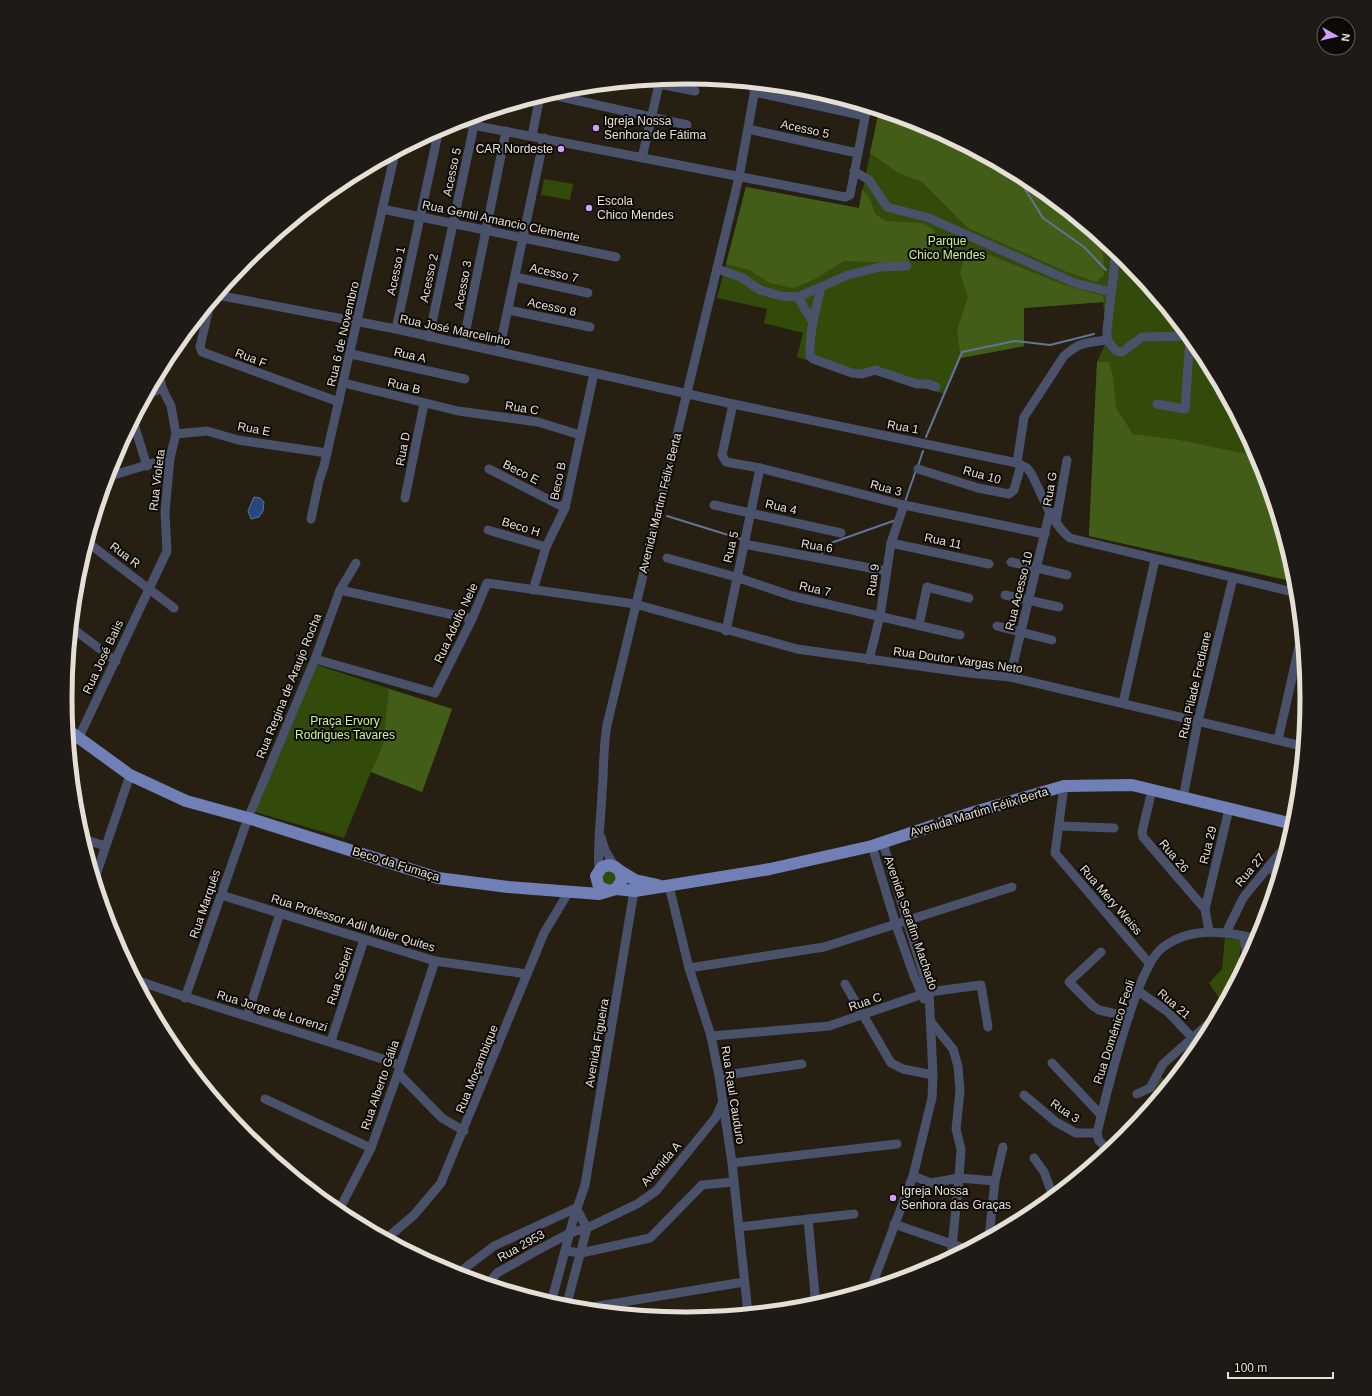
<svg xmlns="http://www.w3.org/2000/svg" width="1372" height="1396" font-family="Arial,sans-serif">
  <rect width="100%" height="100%" fill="#271f11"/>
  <g fill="#324b0a">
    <polygon points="879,111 924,124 1031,182 1125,259 1202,353 1260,461 1296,582 1089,536 1097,362 1107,340 1103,302 1024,308 1024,346 961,358 945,394 875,375 861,378 797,357 803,333 764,323 767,309 717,298 746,187 859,208"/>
    <polygon points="544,179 573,184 570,200 541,195"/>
    <polygon points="317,665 452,709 422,792 371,772 344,838 255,812"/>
    <polygon points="612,869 617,879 612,885 604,885 600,875"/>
    <polygon points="1225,938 1242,940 1238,965 1241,971 1223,1004 1209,983 1222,969"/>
    <polygon points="1159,1074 1168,1085 1158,1097 1151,1091"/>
  </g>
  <g fill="#415d18">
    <polygon points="879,111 924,124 1031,182 1108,245 1103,251 1104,275 1096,282 1067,272 968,228 922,182 897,172 870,153"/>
    <polygon points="746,187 859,208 862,189 870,199 875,214 886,221 922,223 934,230 932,243 917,259 902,263 844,261 813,280 793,288 770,283 749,270 726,264"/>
    <polygon points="968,250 980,251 1064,285 1103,296 1104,302 1024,308 1024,346 961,358 957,331 968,297 960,274 963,259"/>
    <polygon points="1097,362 1109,362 1113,377 1116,408 1133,434 1179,440 1257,456 1296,582 1089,536"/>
    <polygon points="389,689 452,709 422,792 371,772 383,745"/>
  </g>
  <polygon fill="#27477e" stroke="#607598" points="254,497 260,498 264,502 263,511 259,517 251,519 248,511"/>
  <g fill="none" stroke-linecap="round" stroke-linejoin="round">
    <g stroke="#607598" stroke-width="2">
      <polyline points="1015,173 1043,218 1084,247 1106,270"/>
      <polyline points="926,437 962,352 1015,341 1050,345 1094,334"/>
      <polyline points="918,466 923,451"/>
      <polyline points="905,502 916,470"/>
      <polyline points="667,516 741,539"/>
      <polyline points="821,555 828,544 896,520"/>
    </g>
    <g stroke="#49516b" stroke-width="9">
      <polyline points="644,81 695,91"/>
      <polyline points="754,92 865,116"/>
      <polyline points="548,94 687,125"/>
      <polyline points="457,122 845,197 850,195 867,107"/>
      <polyline points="748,129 857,153"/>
      <polyline points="532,136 540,96"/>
      <polyline points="642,158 660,80"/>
      <polyline points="854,171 869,180 887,207 929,218 1075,283 1111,292"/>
      <polyline points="382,209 616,257"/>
      <polyline points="1116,252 1107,330 1107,340 1116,351 1122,352 1142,337 1188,336"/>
      <polyline points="717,269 741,277 760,290 781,296 798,297 848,275 880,267 907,266"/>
      <polyline points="515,277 588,293"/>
      <path d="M821 287C816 310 809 332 810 356L813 359 852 373 862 374 875 370 917 384H928L936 387"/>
      <path d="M217 295 396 329 733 404 1017 463 1027 468 1031 473C1042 494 1051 523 1070 538L1297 593"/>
      <polyline points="798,297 812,321"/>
      <polyline points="210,303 200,347 202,352 339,402"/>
      <polyline points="508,310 590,327"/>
      <polyline points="396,329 439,129"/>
      <polyline points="429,337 474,125"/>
      <polyline points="463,344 506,131"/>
      <polyline points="499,351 544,138"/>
      <polyline points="351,354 465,379"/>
      <polyline points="344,383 458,411 538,422 580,435"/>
      <polyline points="147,395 162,388"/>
      <polyline points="733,404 722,455 726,462 760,468 904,505 1045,534"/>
      <polyline points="1157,404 1185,409 1190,338"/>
      <polyline points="133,421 147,466"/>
      <polyline points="176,434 207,431 238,440 327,453"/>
      <path d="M1017 463 1024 417 1064 356C1081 341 1086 343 1107 340"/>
      <polyline points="489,469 565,508"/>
      <polyline points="918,469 978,488 1009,494 1014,490 1021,465"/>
      <polyline points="107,477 170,458"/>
      <polyline points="405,498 424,404"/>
      <polyline points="714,505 841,533"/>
      <polyline points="311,519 319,481 324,466 395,153"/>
      <polyline points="1056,522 1067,460"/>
      <polyline points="488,530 546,547"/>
      <polyline points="87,542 174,608"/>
      <polyline points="891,543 989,564"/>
      <polyline points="744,544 886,571"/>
      <polyline points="667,558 736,577 792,596 960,635"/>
      <polyline points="1011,562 1067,575"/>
      <polyline points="340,590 472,619"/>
      <polyline points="533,590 546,547 565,508 594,373"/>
      <polyline points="1005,595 1059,607"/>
      <polyline points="919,625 927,587 969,598"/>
      <polyline points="997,626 1052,640"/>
      <polyline points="72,628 116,661"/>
      <polyline points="726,631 760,468"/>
      <polyline points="315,659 435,693 472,619 487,583 635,604 797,649 969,673 1010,677 1302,746"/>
      <polyline points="869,660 880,616 891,543 904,505"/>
      <polyline points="1010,677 1050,511"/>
      <polyline points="1123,703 1155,560"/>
      <polyline points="79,737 167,551 165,512 170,458 176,434 171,406 162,388 159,374"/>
      <polyline points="1278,740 1301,638"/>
      <polyline points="1064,786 1055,853 1149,963"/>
      <polyline points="1152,790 1142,832 1143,837 1205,909 1209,931"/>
      <polyline points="1183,798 1198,721 1233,578"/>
      <polyline points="1059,826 1114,828"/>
      <polyline points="601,837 605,850 615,867"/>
      <polyline points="83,839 105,846"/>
      <polyline points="872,846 896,925 914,976 924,999"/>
      <polyline points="1269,866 1278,876"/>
      <path d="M599 870C597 844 601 819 602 793 604 770 603 748 607 725L739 177 756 84"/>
      <polyline points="95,878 130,775"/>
      <polyline points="669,886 689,968 711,1036 719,1076 732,1163 748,1313"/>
      <polyline points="221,895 435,961 527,974"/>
      <polyline points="1205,909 1229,809"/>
      <polyline points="1226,933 1243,898 1284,848 1292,824"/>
      <polyline points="1244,936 1247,960"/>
      <polyline points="1253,938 1261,930"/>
      <polyline points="1101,952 1069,982 1093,1006 1099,1010 1129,1017"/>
      <polyline points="689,968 824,947 1012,887"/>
      <path d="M136 980C223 1011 313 1035 400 1065"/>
      <polyline points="845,984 891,1063 903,1069 933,1075"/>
      <polyline points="1138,991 1168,1012 1200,1046"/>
      <polyline points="185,998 248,818 315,659 340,590 356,563"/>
      <polyline points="247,1016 280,913"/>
      <polyline points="931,1022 953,1049 958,1066 960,1091 956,1129 961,1149 959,1178 951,1257"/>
      <polyline points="711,1036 829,1026 929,992 981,985 988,1027"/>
      <polyline points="331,1041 364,940"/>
      <polyline points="1052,1063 1101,1115"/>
      <polyline points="398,1073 442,1118 464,1131"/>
      <polyline points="719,1076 802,1064"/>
      <polyline points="1137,1094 1150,1088 1163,1064 1216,1017"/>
      <polyline points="1024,1095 1056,1122 1076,1133 1097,1133"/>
      <polyline points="265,1099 371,1148"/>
      <path d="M1109 1150 1099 1141 1097 1133C1106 1096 1135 969 1162 948 1190 926 1226 931 1258 939"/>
      <polyline points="1034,1158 1044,1172 1053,1196"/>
      <polyline points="732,1163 897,1144"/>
      <polyline points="913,1176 931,1183 959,1178 995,1181"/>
      <polyline points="338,1212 371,1148 398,1073 435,961"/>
      <polyline points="808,1219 815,1295 811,1306"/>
      <polyline points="894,1224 966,1249"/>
      <polyline points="739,1227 854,1214"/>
      <polyline points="989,1237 995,1181 1003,1147"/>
      <polyline points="386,1239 414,1215 441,1183 544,933 568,893"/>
      <polyline points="566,1251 581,1253 650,1238 702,1185 733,1182"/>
      <polyline points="457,1274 494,1246 576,1208"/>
      <polyline points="488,1284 497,1273 536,1251 570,1233 587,1228 637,1204 656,1191 716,1117 723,1101"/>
      <polyline points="871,1288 913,1176 932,1098 933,1075 929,992 883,843"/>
      <polyline points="551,1303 574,1217 585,1185 635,885"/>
      <polyline points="566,1307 587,1228 576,1208"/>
      <polyline points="580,1309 744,1282"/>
    </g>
    <g stroke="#7080b7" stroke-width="12">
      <polyline points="68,730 130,775 186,801 248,818 438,878 508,887 599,894 616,889 622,880 620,871 615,867 609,865 602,867 596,876 599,887 609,891"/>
      <polyline points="620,871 635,880 658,885"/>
      <polyline points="616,889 635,891 770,869 872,846 971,813 1064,786 1132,785 1293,824"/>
    </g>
  </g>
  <g fill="#d19dfe" stroke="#0d0a05" stroke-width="1.5">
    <circle cx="596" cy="128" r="4"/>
    <circle cx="561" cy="149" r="4"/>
    <circle cx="589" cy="208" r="4"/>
    <circle cx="893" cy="1198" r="4"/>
  </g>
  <g text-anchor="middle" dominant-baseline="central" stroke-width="4" stroke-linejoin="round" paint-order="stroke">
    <g font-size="12" fill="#e5dfd6" stroke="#0d0a05" text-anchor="start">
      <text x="604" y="121">Igreja Nossa<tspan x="604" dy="14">Senhora de Fátima</tspan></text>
      <text x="553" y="149" text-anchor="end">CAR Nordeste</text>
      <text x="597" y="201">Escola<tspan x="597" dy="14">Chico Mendes</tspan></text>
      <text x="901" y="1191">Igreja Nossa<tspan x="901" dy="14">Senhora das Graças</tspan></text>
    </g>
    <g font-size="12" fill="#e5dfd6" stroke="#0d0a05">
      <text transform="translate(805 129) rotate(12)">Acesso 5</text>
      <text transform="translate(452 172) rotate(-78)">Acesso 5</text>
      <text transform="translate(501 221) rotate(12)">Rua Gentil Amancio Clemente</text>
      <text transform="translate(396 271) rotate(-78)">Acesso 1</text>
      <text transform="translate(554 273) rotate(13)">Acesso 7</text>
      <text transform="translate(429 278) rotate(-78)">Acesso 2</text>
      <text transform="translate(463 285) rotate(-79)">Acesso 3</text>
      <text transform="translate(552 307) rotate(12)">Acesso 8</text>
      <text transform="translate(455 330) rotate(12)">Rua José Marcelinho</text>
      <text transform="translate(343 334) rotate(-77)">Rua 6 de Novembro</text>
      <text transform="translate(410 355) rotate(13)">Rua A</text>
      <text transform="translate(251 358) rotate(21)">Rua F</text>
      <text transform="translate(404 386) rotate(14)">Rua B</text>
      <text transform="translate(522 408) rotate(9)">Rua C</text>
      <text transform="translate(903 427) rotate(10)">Rua 1</text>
      <text transform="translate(254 429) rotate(10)">Rua E</text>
      <text transform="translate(403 449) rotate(-79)">Rua D</text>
      <text transform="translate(521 472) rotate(27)">Beco E</text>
      <text transform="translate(982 475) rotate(15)">Rua 10</text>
      <text transform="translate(157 480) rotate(-83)">Rua Violeta</text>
      <text transform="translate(558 481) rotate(-78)">Beco B</text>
      <text transform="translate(886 488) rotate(15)">Rua 3</text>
      <text transform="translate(1050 489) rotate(-80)">Rua G</text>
      <text transform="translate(660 503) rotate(-76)">Avenida Martim Félix Berta</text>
      <text transform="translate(781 507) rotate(13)">Rua 4</text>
      <text transform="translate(521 527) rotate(17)">Beco H</text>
      <text transform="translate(943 541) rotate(12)">Rua 11</text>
      <text transform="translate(817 546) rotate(10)">Rua 6</text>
      <text transform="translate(731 547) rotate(-77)">Rua 5</text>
      <text transform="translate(125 555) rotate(37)">Rua R</text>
      <text transform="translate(873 580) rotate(-82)">Rua 9</text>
      <text transform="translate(815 589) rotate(13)">Rua 7</text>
      <text transform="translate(1019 591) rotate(-76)">Rua Acesso 10</text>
      <text transform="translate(456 623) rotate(-65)">Rua Adolfo Nele</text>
      <text transform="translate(103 657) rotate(-65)">Rua José Balis</text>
      <text transform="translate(958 660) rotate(8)">Rua Doutor Vargas Neto</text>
      <text transform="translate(1195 685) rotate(-77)">Rua Pilade Frediane</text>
      <text transform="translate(289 686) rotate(-68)">Rua Regina de Araujo Rocha</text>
      <text transform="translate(979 812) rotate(-17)">Avenida Martim Félix Berta</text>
      <text transform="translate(1208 845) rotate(-76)">Rua 29</text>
      <text transform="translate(1174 856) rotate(50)">Rua 26</text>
      <text transform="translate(396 864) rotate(17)">Beco da Fumaça</text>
      <text transform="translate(1250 870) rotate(-50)">Rua 27</text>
      <text transform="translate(1111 900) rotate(49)">Rua Mery Weiss</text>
      <text transform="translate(205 904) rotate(-71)">Rua Marquês</text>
      <text transform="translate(353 923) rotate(17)">Rua Professor Adil Müler Quites</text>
      <text transform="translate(911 923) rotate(71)">Avenida Serafim Machado</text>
      <text transform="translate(340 976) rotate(-72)">Rua Seberi</text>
      <text transform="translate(865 1002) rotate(-19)">Rua C</text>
      <text transform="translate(1174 1004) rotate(41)">Rua 21</text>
      <text transform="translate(272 1011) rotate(17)">Rua Jorge de Lorenzi</text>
      <text transform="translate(1114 1032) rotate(-72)">Rua Domênico Feoli</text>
      <text transform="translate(597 1043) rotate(-80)">Avenida Figueira</text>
      <text transform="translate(477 1069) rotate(-68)">Rua Moçambique</text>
      <text transform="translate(380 1085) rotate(-71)">Rua Alberto Gália</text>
      <text transform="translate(733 1095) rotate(81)">Rua Raul Cauduro</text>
      <text transform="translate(1065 1111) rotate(34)">Rua 3</text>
      <text transform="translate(661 1164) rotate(-49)">Avenida A</text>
      <text transform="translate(521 1246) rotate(-29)">Rua 2953</text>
    </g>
    <g font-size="12" fill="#c7f394" stroke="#0d0a05">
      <text x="947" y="241">Parque<tspan x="947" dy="14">Chico Mendes</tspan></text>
      <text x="345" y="721">Praça Ervory<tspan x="345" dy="14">Rodrigues Tavares</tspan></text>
    </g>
  </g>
  <path d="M0 0H1372V1396H0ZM72 698a614 614 0 1 1 1228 0a614 614 0 1 1-1228 0Z" fill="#1e1b16" fill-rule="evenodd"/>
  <path fill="none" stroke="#e5dfd6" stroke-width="5" d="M72 698a614 614 0 1 1 1228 0a614 614 0 1 1-1228 0Z"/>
  <g transform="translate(1336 36) rotate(98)"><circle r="19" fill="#0d0a05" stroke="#635f59"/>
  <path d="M0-3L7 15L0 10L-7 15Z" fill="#d19dfe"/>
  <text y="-6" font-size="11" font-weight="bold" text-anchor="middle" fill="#e5dfd6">N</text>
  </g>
  <path d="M1228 1372v6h105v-6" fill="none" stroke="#e5dfd6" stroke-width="2"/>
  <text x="1234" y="1372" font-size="12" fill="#e5dfd6" stroke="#0d0a05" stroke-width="3" paint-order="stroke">100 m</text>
</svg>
